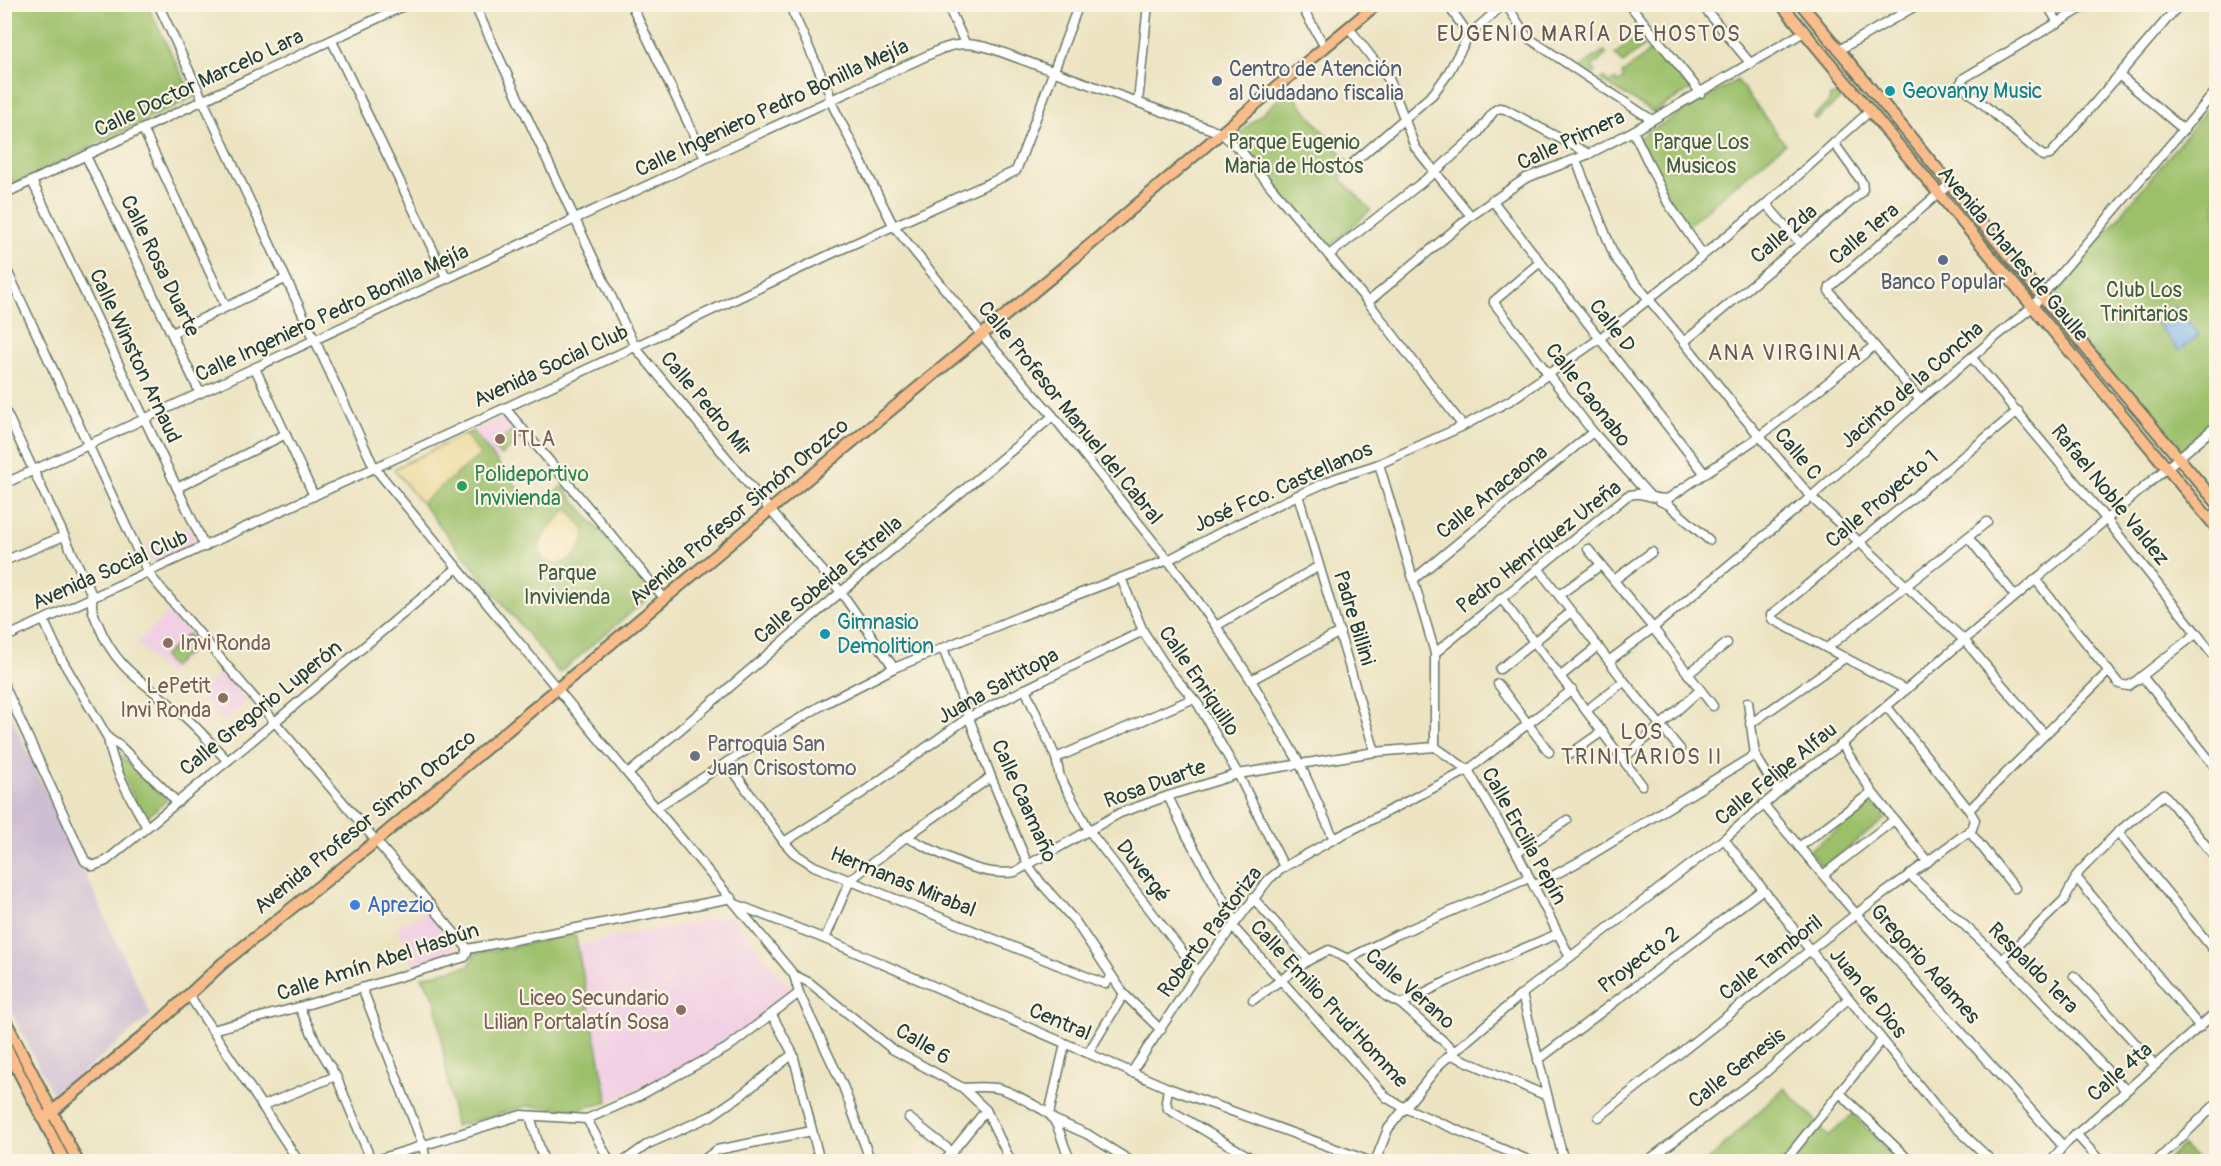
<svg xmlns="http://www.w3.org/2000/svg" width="2221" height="1166" font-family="Pangolin,sans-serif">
  <rect width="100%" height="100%" fill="#fcf5e5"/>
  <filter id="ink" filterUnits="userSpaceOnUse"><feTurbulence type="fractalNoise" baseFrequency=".0167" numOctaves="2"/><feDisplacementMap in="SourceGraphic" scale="12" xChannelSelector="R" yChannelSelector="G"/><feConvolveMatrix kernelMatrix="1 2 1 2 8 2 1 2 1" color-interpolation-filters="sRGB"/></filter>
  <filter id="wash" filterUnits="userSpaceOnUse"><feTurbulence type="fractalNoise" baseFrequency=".008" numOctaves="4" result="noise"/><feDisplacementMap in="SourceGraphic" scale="24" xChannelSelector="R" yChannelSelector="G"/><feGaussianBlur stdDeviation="1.35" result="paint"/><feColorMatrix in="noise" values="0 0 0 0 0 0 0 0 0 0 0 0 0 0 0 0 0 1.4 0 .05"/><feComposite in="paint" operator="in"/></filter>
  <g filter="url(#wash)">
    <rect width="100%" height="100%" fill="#ebe3c1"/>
    <g fill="#f1d0e3">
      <polygon points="504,415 523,437 496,460 473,431"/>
      <polygon points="189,527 196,543 153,563 145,547"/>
      <polygon points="169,612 200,645 167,675 137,642"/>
      <polygon points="222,671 248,701 223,723 197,694"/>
      <polygon points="426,912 458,953 414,966 397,927"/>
      <polygon points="730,915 793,991 751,1030 704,1058 608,1102 577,945"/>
    </g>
    <polygon fill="#cebed1" points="5,703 151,1015 54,1097 5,999"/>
    <g fill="#9cc06a" stroke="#5e7e4f" stroke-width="1.5">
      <polygon points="5,5 147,5 193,97 5,189"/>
      <polygon points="1645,34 1691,89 1653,112 1600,80 1604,77 1609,83 1615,79 1618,83 1624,78 1622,74 1650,51 1640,38"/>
      <polygon points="1635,38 1643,47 1623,63 1615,54"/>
      <polygon points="1604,51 1607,54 1592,67 1596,72 1592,75 1580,67"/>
      <polygon points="1737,80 1785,144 1687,226 1672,203 1638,138"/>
      <polygon points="1289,90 1352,167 1340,178 1371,210 1326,250 1233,139"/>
      <polygon points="1841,93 1843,96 1816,120 1813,117 1829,102 1830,96"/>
      <polygon points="2216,98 2216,421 2178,454 2050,302"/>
      <polygon points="473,431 534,509 562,486 653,594 559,673 394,469"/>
      <polygon points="511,431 519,440 501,456 493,447"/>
      <polygon points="188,634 198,644 172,667 163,657"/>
      <polygon points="120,755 167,800 144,819 115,759"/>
      <polygon points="1874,803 1885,819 1823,867 1808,851"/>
      <polygon points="575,934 608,1102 577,1110 527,1106 455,1126 435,999 422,977 470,965 474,954"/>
      <polygon points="1784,1088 1813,1118 1828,1137 1853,1114 1898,1161 1706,1162"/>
      <polygon points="2182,1145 2199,1161 2166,1161"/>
    </g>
    <g fill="#eeda9e" stroke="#868c69" stroke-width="1.5">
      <polygon points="465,434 480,455 421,503 394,469"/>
      <path d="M568 509 585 530C582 577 522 572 545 533 551 524 560 517 568 509Z"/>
    </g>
    <polygon fill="#82b5ef" stroke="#507992" stroke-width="1.5" points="2175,306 2199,335 2179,351 2155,321"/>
  </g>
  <g filter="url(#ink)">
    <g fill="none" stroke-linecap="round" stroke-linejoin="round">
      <g stroke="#667765" stroke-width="11">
        <g id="minor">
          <polyline points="158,4 374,467 794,975 799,993 843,1086 871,1162"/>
          <polyline points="474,4 635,347 770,510 841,592 894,668"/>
          <polyline points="631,4 705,158"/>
          <polyline points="789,4 829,92 830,100 893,225 982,335 1053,416 1168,560 1216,626 1251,680 1300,764 1334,839"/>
          <polyline points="947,4 965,43"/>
          <polyline points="1300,4 1325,47"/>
          <polyline points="1447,4 1469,35"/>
          <polyline points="1506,4 1527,37 1652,120"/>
          <polyline points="1629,4 1701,93"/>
          <polyline points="1701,4 1751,64"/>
          <polyline points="2047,4 2058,23"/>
          <polyline points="2089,4 1964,78 1960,84 2043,156 2050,155 2180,4"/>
          <polyline points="1349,28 1390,81 1415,147 1471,216"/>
          <polyline points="332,41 447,279"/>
          <polyline points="1839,50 1919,4"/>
          <polyline points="2120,76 2184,130"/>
          <polyline points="1138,102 1148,4"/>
          <polyline points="143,129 226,307"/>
          <polyline points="1633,131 1668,203 1703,255"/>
          <polyline points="86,156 200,393"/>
          <polyline points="1576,160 1615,258 1684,342 1740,413 1811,497 1964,640 2044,734"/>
          <polyline points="1353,163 1433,94 1447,75 1469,35 1504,4"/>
          <polyline points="32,181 205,547"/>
          <polyline points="4,194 408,4"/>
          <polyline points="1492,200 1705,474"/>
          <polyline points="1766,204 1801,244"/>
          <polyline points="1329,255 1434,173 1478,133 1494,111 1499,108 1505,109 1589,154"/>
          <polyline points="1539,263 1494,301 1494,303 1593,432 1649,495"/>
          <polyline points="4,264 148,573 468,949"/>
          <polyline points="1368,302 1471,216 1526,178 1589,154 1633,131 1804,32"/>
          <polyline points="172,333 285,279"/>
          <polyline points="1684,342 1861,193 1863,189 1862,182 1834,143"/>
          <polyline points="1972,358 2106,519 2216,658"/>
          <polyline points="255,368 314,496"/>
          <polyline points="1920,400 1829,291 1830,287 1951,183"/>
          <path d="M4 408 93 597C90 607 94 615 98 624 118 674 148 683 185 717 200 730 213 746 227 760"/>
          <polyline points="505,408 665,599"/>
          <polyline points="1379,464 1435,653 1435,747 1468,770 1517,853 1570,957"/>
          <path d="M4 484 939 50C958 42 973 43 993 49L1221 133 1241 151 1368 302 1463 426"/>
          <polyline points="177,488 286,434"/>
          <polyline points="1298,495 1375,752"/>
          <polyline points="1660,501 1669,505 1709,540"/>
          <polyline points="2209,518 2216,512"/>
          <polyline points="1968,537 2015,596"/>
          <polyline points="1588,549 1653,628 1713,706"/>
          <polyline points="4,561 64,536"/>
          <polyline points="1538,568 1624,681 1680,749"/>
          <polyline points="1121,578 1143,631 1167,668 1198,704 1238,774 1284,867"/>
          <polyline points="1414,579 1593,432"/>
          <polyline points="2035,579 2119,684 2128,686 2137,680 2197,633"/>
          <polyline points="1614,580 1652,552"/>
          <polyline points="1559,595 1601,565"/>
          <polyline points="1501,598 1642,785"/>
          <polyline points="44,621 62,660 108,738 120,746 176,801"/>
          <polyline points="1216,626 1319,566"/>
          <polyline points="4,638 505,408 831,254 1016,171 1079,4"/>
          <polyline points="943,648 991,777 1028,865 1041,883 1075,921 1124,994 1161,1030"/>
          <polyline points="1827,648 1987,522"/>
          <path d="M1435 653 1627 496C1641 489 1655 502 1669 498L1760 436 1874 346"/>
          <polyline points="1610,660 1653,628 1811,497 1920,400 2032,307 2216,91"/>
          <polyline points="1500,669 1571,612"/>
          <polyline points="1688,674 1727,643"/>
          <polyline points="1561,676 1598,646"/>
          <polyline points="2142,676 2216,768"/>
          <polyline points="1251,680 1340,632"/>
          <polyline points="1498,684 1549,752"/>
          <polyline points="4,685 85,861 93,866 106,861 276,721 457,568"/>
          <polyline points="1025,689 1056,758 1060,777 1090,832 1198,972"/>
          <polyline points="1906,690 1772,619 1771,615 2018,411"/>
          <polyline points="1748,702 1755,755 1778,792"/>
          <polyline points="1587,710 1624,681"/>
          <polyline points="1750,724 1845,658"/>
          <path d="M108 738C113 770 131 798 146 826"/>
          <polyline points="1842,744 1872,792 1928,862"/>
          <polyline points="1570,754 1603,731"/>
          <polyline points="1056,758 1192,699"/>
          <polyline points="1623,759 1700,690"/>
          <polyline points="727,762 784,842 794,853 814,866 1105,984 1112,976"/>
          <polyline points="628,774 841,592 1053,416"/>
          <polyline points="1168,796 1187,836 1236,922"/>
          <polyline points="1763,804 1856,914 2063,1146"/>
          <polyline points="656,808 727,762 824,704 894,668 1021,616 1168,560 1225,530 1298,495 1336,478 1379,464 1463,426 1511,400 1599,339 1649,299 1766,204 1870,111"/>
          <polyline points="1969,810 2109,671"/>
          <polyline points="1969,831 2015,888"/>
          <polyline points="2118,832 2216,953"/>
          <path d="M906 837C939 852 978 878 1015 872L1120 813 1168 796 1238 774 1375 752 1435 747"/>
          <polyline points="1724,839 1810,950 1942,1114 1993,1162"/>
          <polyline points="784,842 862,793 969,717 1143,631"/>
          <polyline points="1799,847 1872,792"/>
          <polyline points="1517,853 1567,820"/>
          <polyline points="1823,875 1894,820"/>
          <polyline points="1910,875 2002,960 2126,1090"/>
          <polyline points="2076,877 2200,1027"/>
          <polyline points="1534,886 1584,859 1755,755"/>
          <polyline points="1253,898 1309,960"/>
          <polyline points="738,905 825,939 1168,1088 1372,1162"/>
          <polyline points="1233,927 1387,1098 1405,1108 1533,1162"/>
          <polyline points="825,939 850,880 906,837 991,777"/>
          <polyline points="1348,959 1396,935 1529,878"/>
          <polyline points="2002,960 2064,900 2079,872 2118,832 2164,794 2216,858"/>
          <polyline points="794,975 810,983 892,1049 963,1088 986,1110 1011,1162"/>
          <polyline points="2074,976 2155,1065"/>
          <polyline points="362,988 423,1145 426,1162"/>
          <polyline points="1522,994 1564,1162"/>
          <polyline points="189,995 299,1162"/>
          <polyline points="1253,1000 1309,960 1329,950 1348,959 1387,997 1401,1004 1450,1047 1452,1055 1547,1096"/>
          <polyline points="1401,1004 1448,981 1557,934"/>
          <polyline points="299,1007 318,1046 336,1076 372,1162"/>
          <polyline points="772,1015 793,1054 820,1162"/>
          <polyline points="212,1030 299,1007 465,957 468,949 732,898"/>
          <polyline points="1088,1053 1124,994"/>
          <polyline points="1538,1060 1762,890"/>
          <polyline points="1131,1073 1198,972 1269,879 1284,867 1334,839 1468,770 1572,690"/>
          <path d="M963 1088C999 1085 1004 1088 1034 1105 1041 1109 1049 1112 1053 1119 1062 1131 1062 1147 1072 1162"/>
          <polyline points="1168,1088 1166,1102 1168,1109 1258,1162"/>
          <polyline points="1839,1092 1911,1162"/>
          <polyline points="262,1106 336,1076"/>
          <polyline points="1049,1114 1065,1044"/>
          <polyline points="530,1116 544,1162"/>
          <polyline points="1599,1117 1856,914 1972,829 1975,820 1969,810 1887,707"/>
          <polyline points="909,1118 952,1152"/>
          <polyline points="587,1119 610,1162"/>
          <polyline points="1055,1120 1087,1134 1132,1162"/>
          <polyline points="2076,1134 2101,1162"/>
          <polyline points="370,1162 521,1115 587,1119 637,1097 727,1048 799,993"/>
          <polyline points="623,1162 648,1144 711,1116 740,1096 793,1054"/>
          <polyline points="701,1162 717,1150 812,1131"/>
          <polyline points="944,1162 986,1110"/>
          <polyline points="1375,1162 1388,1129 1441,1063 1522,994 1724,839 1791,781 1842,744 2216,426"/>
          <polyline points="1646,1162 1766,1072 1848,999"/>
          <polyline points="1784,1162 1882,1040"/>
          <polyline points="2051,1162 2063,1146 2216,1012"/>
          <polyline points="2156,1162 2216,1104"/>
        </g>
      </g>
      <g stroke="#667765" stroke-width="14">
        <g id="major">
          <polyline points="1781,4 2216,527"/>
          <polyline points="1801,4 2042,296 2216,502"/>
          <polyline points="4,1018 78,1162"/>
          <polyline points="4,1043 65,1162"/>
          <polyline points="43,1119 154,1027 223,963 376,841 770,510 1065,266 1221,133 1377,4"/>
        </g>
      </g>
      <use href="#minor" stroke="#fff" stroke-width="8"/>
      <use href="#major" stroke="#f9bc8a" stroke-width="10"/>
    </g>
  </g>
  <g fill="#5c6f8a" stroke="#fcf5e5" stroke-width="2">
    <circle cx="1217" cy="81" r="6"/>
    <circle cx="1943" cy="260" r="6"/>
  </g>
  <g fill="#0f9aa8" stroke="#fcf5e5" stroke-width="2">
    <circle cx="1890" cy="91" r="6"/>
    <circle cx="825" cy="634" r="6"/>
  </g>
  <g fill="#8d6e63" stroke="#fcf5e5" stroke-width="2">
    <circle cx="500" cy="439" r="6"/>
    <circle cx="168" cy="643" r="6"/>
    <circle cx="223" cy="698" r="6"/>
    <circle cx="681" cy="1010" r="6"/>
  </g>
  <circle fill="#2e9e5b" stroke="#fcf5e5" stroke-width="2" cx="462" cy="486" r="6"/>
  <circle fill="#6b7280" stroke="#fcf5e5" stroke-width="2" cx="695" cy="756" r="6"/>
  <circle fill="#3f7fe0" stroke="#fcf5e5" stroke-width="2" cx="355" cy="905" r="6"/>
  <g text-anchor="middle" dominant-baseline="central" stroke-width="4.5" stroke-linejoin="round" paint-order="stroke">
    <g font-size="21" fill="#4e5e75" stroke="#fcf5e5" text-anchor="start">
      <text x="1229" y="69">Centro de Atención<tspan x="1229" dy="24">al Ciudadano fiscalia</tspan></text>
      <text x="1943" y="282" text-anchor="middle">Banco Popular</text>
    </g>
    <g font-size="21" fill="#1f3d34" stroke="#fcf5e5">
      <text transform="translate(199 83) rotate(-25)">Calle Doctor Marcelo Lara</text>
      <text transform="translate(772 108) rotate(-25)">Calle Ingeniero Pedro Bonilla Mejía</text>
      <text transform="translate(1571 140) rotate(-25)">Calle Primera</text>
      <text transform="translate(1784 234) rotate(-40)">Calle 2da</text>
      <text transform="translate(1864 234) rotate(-40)">Calle 1era</text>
      <text transform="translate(2013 254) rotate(50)">Avenida Charles de Gaulle</text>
      <text transform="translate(160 266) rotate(64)">Calle Rosa Duarte</text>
      <text transform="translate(332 313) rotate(-25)">Calle Ingeniero Pedro Bonilla Mejía</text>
      <text transform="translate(1612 326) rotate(52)">Calle D</text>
      <text transform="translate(135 356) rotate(65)">Calle Winston Arnaud</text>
      <text transform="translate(551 366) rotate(-25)">Avenida Social Club</text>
      <text transform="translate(1912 385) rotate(-41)">Jacinto de la Concha</text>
      <text transform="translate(1588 395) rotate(52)">Calle Caonabo</text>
      <text transform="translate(706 404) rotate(50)">Calle Pedro Mir</text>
      <text transform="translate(1070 413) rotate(51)">Calle Profesor Manuel del Cabral</text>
      <text transform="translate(1798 454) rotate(50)">Calle C</text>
      <text transform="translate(1283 487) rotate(-24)">José Fco. Castellanos</text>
      <text transform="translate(1492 492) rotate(-39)">Calle Anacaona</text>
      <text transform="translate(2110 495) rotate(51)">Rafael Noble Valdez</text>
      <text transform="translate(1882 499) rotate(-40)">Calle Proyecto 1</text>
      <text transform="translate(739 512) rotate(-40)">Avenida Profesor Simón Orozco</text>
      <text transform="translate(1539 547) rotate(-38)">Pedro Henríquez Ureña</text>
      <text transform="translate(110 570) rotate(-24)">Avenida Social Club</text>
      <text transform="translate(828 580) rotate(-40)">Calle Sobeida Estrella</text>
      <text transform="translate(1354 618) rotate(73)">Padre Billini</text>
      <text transform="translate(1199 681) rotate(56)">Calle Enriquillo</text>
      <text transform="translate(998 686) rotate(-29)">Juana Saltitopa</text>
      <text transform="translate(261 708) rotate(-39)">Calle Gregorio Luperón</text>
      <text transform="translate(1776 774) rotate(-39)">Calle Felipe Alfau</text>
      <text transform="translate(1155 784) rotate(-20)">Rosa Duarte</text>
      <text transform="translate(1024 801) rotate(66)">Calle Caamaño</text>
      <text transform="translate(365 822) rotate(-39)">Avenida Profesor Simón Orozco</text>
      <text transform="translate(1524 836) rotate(61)">Calle Ercilia Pepín</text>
      <text transform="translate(1143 871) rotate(52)">Duvergé</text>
      <text transform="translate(903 882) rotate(22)">Hermanas Mirabal</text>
      <text transform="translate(1210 932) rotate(-53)">Roberto Pastoriza</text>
      <text transform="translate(1771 958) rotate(-38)">Calle Tamboril</text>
      <text transform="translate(1639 960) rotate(-37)">Proyecto 2</text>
      <text transform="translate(378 962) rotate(-18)">Calle Amín Abel Hasbún</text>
      <text transform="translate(1925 964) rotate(48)">Gregorio Adames</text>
      <text transform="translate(2033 968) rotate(45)">Respaldo 1era</text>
      <text transform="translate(1410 989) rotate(41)">Calle Verano</text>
      <text transform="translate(1868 993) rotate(51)">Juan de Dios</text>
      <text transform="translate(1329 1004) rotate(47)">Calle Emilio Prud'Homme</text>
      <text transform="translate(1060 1022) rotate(23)">Central</text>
      <text transform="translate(923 1044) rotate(31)">Calle 6</text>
      <text transform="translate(1737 1068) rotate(-38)">Calle Genesis</text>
      <text transform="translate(2120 1072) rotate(-41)">Calle 4ta</text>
    </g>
    <g font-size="21" fill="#0d838f" stroke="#fcf5e5" text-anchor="start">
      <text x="1902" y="91">Geovanny Music</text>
      <text x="837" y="622">Gimnasio<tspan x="837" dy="24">Demolition</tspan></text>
    </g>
    <g font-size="21" fill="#3e5e42" stroke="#fcf5e5">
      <text x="1294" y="142">Parque Eugenio<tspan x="1294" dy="24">Maria de Hostos</tspan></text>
      <text x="1701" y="142">Parque Los<tspan x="1701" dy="24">Musicos</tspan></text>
      <text x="2144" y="290">Club Los<tspan x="2144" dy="24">Trinitarios</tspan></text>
      <text x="567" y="573">Parque<tspan x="567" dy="24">Invivienda</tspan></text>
    </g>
    <g font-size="21" fill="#785e54" stroke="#fcf5e5" text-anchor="start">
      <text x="512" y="439">ITLA</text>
      <text x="180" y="643">Invi Ronda</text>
      <text x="211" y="686" text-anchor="end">LePetit<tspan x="211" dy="24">Invi Ronda</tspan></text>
      <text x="669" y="998" text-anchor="end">Liceo Secundario<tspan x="669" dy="24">Lilian Portalatín Sosa</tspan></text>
    </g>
    <g font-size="21" fill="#27864d" stroke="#fcf5e5" text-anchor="start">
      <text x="474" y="474">Polideportivo<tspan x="474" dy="24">Invivienda</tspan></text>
    </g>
    <g font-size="21" fill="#5b616d" stroke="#fcf5e5" text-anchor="start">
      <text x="707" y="744">Parroquia San<tspan x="707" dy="24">Juan Crisostomo</tspan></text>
    </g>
    <g font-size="21" fill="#366cbe" stroke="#fcf5e5" text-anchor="start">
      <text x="367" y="905">Aprezio</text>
    </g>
    <g font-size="22" letter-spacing="1.5" fill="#605a53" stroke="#fcf5e5">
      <text x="1589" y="34">EUGENIO MARÍA DE HOSTOS</text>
      <text x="1785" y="353">ANA VIRGINIA</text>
      <text x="1642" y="732">LOS<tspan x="1642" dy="25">TRINITARIOS II</tspan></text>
    </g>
  </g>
  <rect width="2221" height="1166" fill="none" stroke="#fcf5e5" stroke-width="24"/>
</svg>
